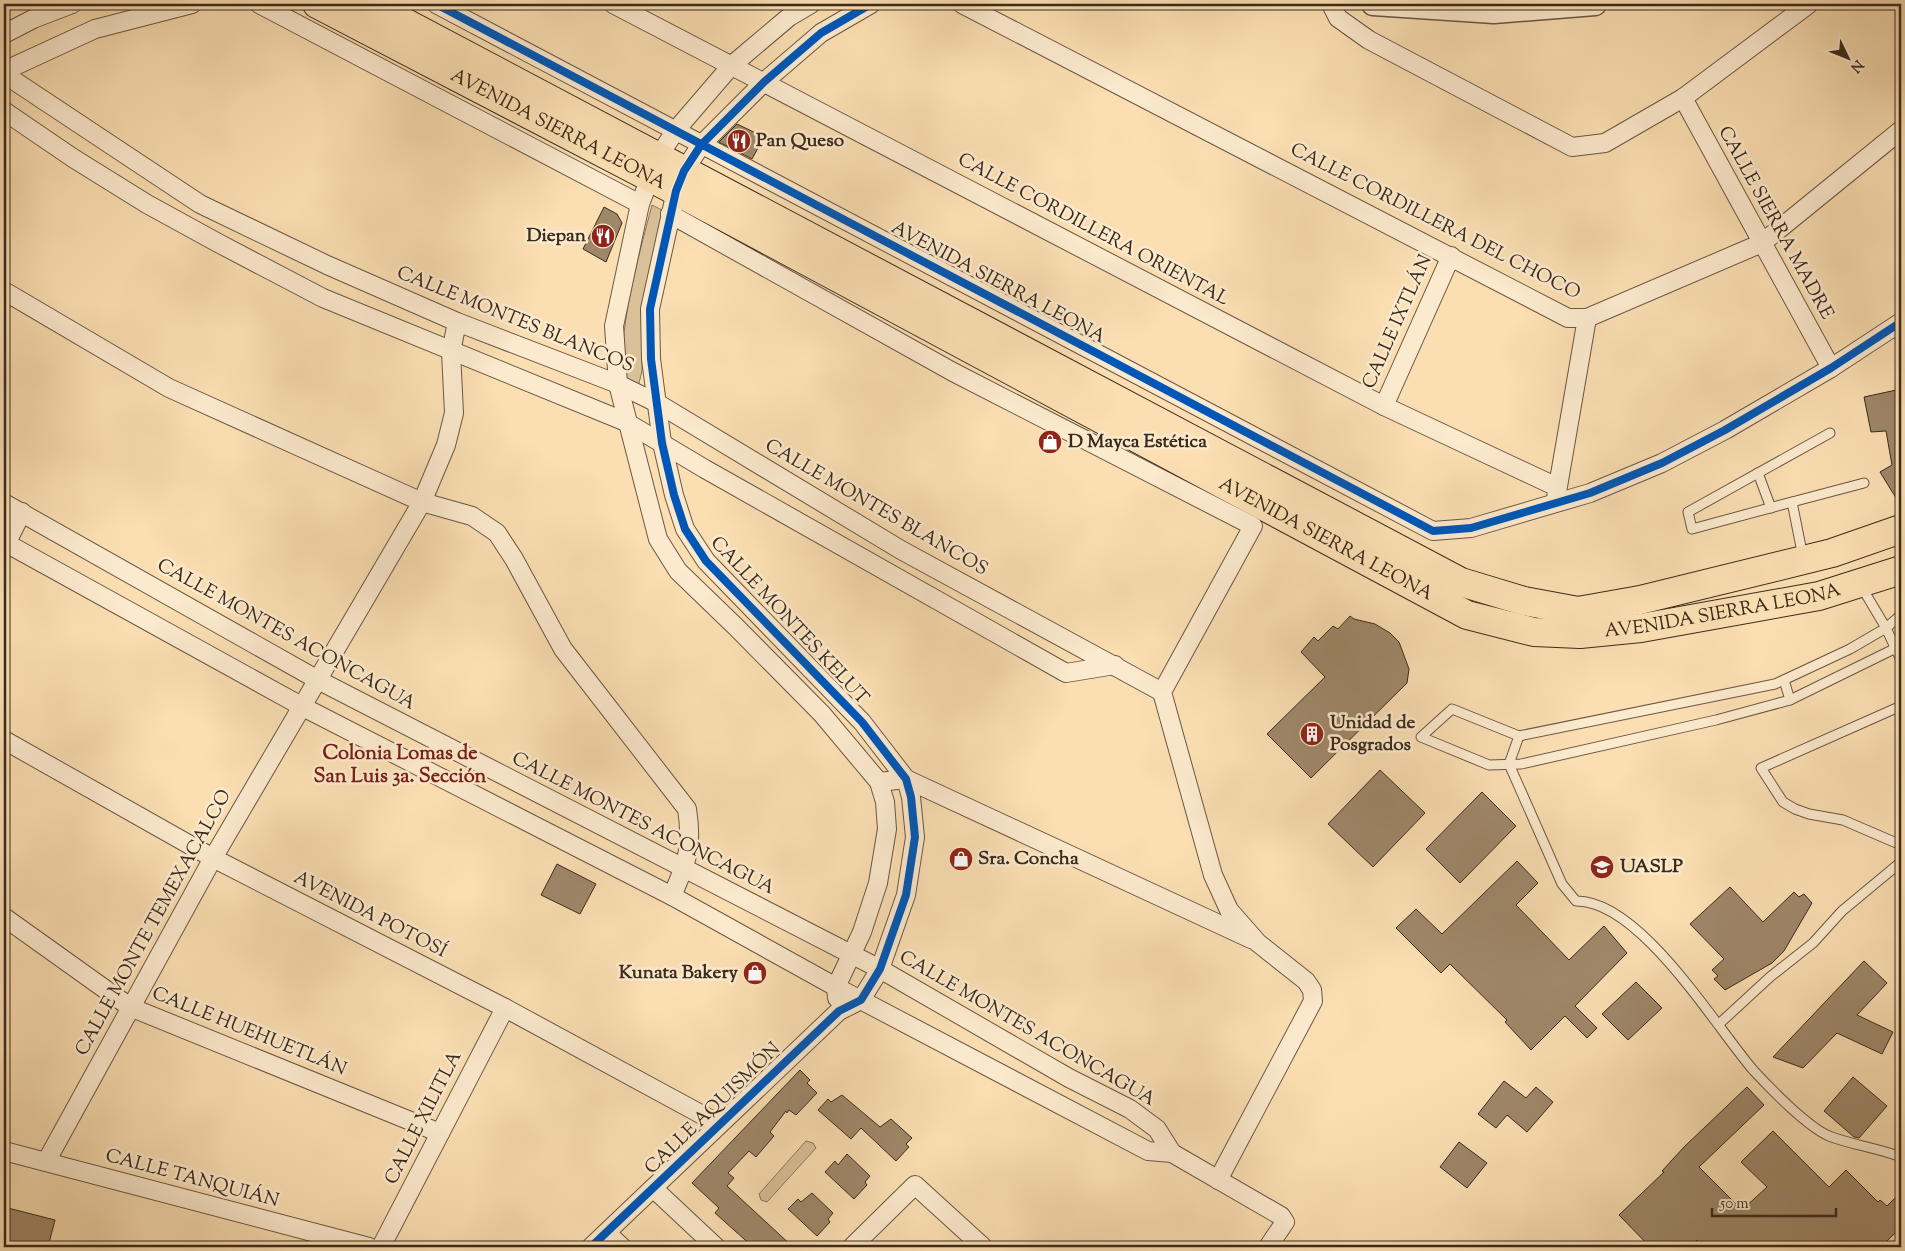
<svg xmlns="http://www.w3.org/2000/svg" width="1905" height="1251" font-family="'Sorts Mill Goudy',serif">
  <rect width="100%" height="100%" fill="#fbdfb3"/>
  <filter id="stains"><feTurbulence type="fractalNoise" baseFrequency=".004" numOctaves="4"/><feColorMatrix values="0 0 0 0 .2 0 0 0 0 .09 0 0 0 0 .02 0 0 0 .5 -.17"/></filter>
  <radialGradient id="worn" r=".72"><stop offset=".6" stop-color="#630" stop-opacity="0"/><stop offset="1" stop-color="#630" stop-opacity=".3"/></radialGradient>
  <g fill="#dac099" stroke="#8a755a">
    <path d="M652 205 668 213 643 313 642 371 639 383 634 386 621 375C622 316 637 262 652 205Z"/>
    <polygon points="806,1141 813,1143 816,1148 767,1202 761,1200 759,1194"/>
  </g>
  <g fill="#9f886a" stroke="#3b2a1b">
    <polygon points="737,124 764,137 752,159 719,142"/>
    <polygon points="604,207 617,214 622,223 606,262 583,249"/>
    <polygon points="1901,389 1901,506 1880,472 1892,465 1886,431 1871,432 1864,397"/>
    <polygon points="1350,616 1354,619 1375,624 1390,633 1399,642 1409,669 1407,683 1311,778 1267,734 1325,677 1301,652 1314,637 1318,641 1333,626 1338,629"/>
    <polygon points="1380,770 1425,813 1373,867 1328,824"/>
    <polygon points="1482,792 1516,826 1460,883 1426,849"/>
    <polygon points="1517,861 1538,883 1516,905 1569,960 1604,926 1627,953 1575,1006 1597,1028 1587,1038 1565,1016 1531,1050 1505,1022 1507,1020 1450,964 1441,973 1396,928 1416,909 1442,934"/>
    <polygon points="557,864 596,884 580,914 541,895"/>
    <polygon points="1730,887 1763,922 1794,892 1799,897 1804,894 1812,903 1784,951 1772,963 1725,990 1714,979 1718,976 1712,970 1724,959 1690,924"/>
    <polygon points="1864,961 1887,983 1857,1015 1893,1032 1882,1054 1837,1033 1803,1068 1773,1057"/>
    <polygon points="1636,982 1662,1008 1628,1040 1602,1014"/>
    <polygon points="800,1070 810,1080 807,1083 817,1093 796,1115 789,1110 787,1113 786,1111 770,1132 774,1136 756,1157 749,1151 728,1173 734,1178 727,1186 793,1247 753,1247 715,1213 719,1208 692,1183"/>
    <polygon points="1853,1077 1887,1106 1859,1138 1854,1137 1824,1111"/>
    <polygon points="1504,1081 1526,1098 1536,1087 1553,1102 1527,1132 1507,1115 1496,1128 1478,1114"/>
    <polygon points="1747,1087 1764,1105 1699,1167 1742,1210 1767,1187 1741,1162 1773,1131 1829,1187 1846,1170 1878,1202 1880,1200 1887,1206 1901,1192 1901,1227 1881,1247 1704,1247 1697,1240 1690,1247 1650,1247 1619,1215 1664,1172 1662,1171 1684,1147"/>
    <polygon points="842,1095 880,1127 891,1119 912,1138 906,1144 909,1147 896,1161 861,1128 851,1139 818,1110 828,1099 831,1102"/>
    <polygon points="1459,1142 1487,1163 1467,1188 1440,1167"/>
    <polygon points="847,1154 870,1176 865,1182 867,1185 854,1199 825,1172 835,1161 838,1165"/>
    <polygon points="812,1193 833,1213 828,1219 830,1222 817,1236 788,1209 798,1199 801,1202"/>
    <polygon points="4,1207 55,1220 48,1247 4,1247"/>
  </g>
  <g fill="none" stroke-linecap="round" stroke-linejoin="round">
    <g stroke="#6b5741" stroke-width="11">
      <g id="service">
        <polyline points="1758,473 1771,508"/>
        <polyline points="1792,502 1692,529 1688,512 1830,433"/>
        <polyline points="1803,557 1792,502 1864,483"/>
        <polyline points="1861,586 1886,628 1901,660"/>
        <polyline points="1894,649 1790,700 1716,720 1521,764 1489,765 1421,737 1452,709 1519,736 1775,684 1850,649 1886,628 1901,615"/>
        <polyline points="1784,680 1790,700"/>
        <polyline points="1901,706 1761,768 1783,802 1795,809 1809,814 1843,820 1901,845"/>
        <path d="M1519 736 1509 764 1562 884 1576 901C1640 900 1715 1026 1754 1071 1766 1084 1779 1097 1792 1109 1802 1118 1817 1131 1829 1136 1852 1145 1878 1148 1901 1157"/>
        <polyline points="1719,1024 1770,977 1813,943 1842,911 1901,862"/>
      </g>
    </g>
    <g stroke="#6b5741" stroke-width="20">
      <g id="minor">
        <polyline points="259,4 640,204"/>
        <polyline points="436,4 1433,531 1471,528 1590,493 1662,463 1725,430 1831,368 1901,322"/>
        <polyline points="613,4 1384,406 1557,487"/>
        <polyline points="811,4 789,17 731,66 676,130 658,157 640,204 614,326 618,384 658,539 678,571 736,627 822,714 879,782 885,802 887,829 878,883 862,932 836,987 837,998"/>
        <polyline points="962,4 1568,318 1587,318 1762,243 1901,130"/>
        <polyline points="1331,4 1338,18 1369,40 1572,147 1605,143 1683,98 1809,4"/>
        <polyline points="4,34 33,19 72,4"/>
        <polyline points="4,71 95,29 192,4"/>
        <polyline points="4,74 200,204 327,265 457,322 618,384 657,403 901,550 1162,692"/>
        <polyline points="1683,98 1831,368"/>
        <polyline points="4,111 73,158 147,204 220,244 323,298 626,422 705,469 1066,673 1115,665"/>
        <polyline points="670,214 953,372 1253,526 1162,692 1213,875 1229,910 1258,943 1306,981 1312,990 1313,1001 1218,1180"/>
        <path d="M4 291 169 388 422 502 472 516 497 533 514 559 563 649 687 809C693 847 687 862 672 896"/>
        <polyline points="1384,406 1451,256"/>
        <polyline points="1556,498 1587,318"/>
        <polyline points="4,503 318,680 880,969 1069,1078 1130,1109 1157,1129 1172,1153"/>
        <polyline points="4,542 303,707 672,896 836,987 1148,1151 1172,1153 1281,1216 1285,1222 1268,1247"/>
        <polyline points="6,544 22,512"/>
        <polyline points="4,740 213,858 505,1008 719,1124"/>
        <polyline points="879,782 906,779 1251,939"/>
        <polyline points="4,917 130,1007 440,1133"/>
        <polyline points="4,1151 369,1247"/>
        <polyline points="46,1162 213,858 422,502 446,445 454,413 451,352 457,322"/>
        <polyline points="653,1188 716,1247"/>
        <polyline points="607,1233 622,1247"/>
        <polyline points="381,1247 505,1008"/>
        <polyline points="591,1247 839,1011 861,1000 880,969 906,895 915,837 911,797 906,779 862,722 706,561 685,529 674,495 662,443 651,359 650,309 676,191 684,171 701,145 764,82 821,33 871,4"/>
        <polyline points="852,1247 915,1185 983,1247"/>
      </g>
    </g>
    <g stroke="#6b5741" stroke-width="25">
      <polyline id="tertiary" points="1373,4 1494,12 1595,4"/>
    </g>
    <g stroke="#3b2a1b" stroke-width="30">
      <g id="trunk">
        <path id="s1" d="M317 4 676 191 1467 615 1534 632 1580 634 1641 628 1819 596 1901 570"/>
        <polyline points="370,4 1461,582 1524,601 1578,611 1640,600 1832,553 1901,529"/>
      </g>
    </g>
    <use href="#service" stroke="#fceace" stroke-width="9"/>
    <use href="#minor" stroke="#fceace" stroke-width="18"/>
    <use href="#tertiary" stroke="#fceace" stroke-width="22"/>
    <use href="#trunk" stroke="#fbdfb3" stroke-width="28"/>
    <g stroke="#fceace" stroke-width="11">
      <g id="cycleway">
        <polyline points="436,4 1433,531 1471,528 1590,493 1662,463 1725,430 1831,368 1901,322"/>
        <polyline points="591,1247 839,1011 861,1000 880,969 906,895 915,837 911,797 906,779 862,722 706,561 685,529 674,495 662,443 651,359 650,309 676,191 684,171 701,145 764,82 821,33 871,4"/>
      </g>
    </g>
    <use href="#cycleway" stroke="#0057b8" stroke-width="8"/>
  </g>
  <defs>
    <g id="restaurant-disc" transform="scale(1.25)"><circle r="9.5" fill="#8f2418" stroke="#fceace"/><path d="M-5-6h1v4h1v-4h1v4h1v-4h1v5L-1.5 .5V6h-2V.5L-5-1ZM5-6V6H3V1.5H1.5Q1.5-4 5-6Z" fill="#fff"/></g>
    <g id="shop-disc" transform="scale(1.25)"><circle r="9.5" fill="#8f2418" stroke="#fceace"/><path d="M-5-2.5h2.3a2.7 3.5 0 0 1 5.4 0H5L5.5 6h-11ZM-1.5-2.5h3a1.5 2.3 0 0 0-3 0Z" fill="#fff"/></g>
    <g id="building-disc" transform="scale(1.25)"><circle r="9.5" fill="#8f2418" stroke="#fceace"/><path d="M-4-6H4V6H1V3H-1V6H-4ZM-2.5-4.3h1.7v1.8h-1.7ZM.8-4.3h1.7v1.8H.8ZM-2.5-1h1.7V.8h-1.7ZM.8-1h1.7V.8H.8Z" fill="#fff"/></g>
    <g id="university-disc" transform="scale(1.25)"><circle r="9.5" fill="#8f2418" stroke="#fceace"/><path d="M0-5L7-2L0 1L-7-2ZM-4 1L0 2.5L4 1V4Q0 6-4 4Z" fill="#fff"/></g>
  </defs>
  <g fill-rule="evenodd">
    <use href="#restaurant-disc" x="739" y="141"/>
    <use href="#restaurant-disc" x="603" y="236"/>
    <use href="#shop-disc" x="1050" y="442"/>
    <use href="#building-disc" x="1312" y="734"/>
    <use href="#shop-disc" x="961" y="859"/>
    <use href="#university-disc" x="1602" y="867"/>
    <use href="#shop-disc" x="755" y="973"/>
  </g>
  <g text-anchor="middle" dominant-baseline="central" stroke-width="5" stroke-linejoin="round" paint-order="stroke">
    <g font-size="19" fill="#3b2a1b" stroke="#fceace">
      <text stroke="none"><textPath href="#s1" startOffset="272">AVENIDA SIERRA LEONA</textPath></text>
      <text transform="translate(1435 222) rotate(27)">CALLE CORDILLERA DEL CHOCO</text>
      <text transform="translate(1775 223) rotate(61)">CALLE SIERRA MADRE</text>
      <text transform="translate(1093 230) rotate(28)">CALLE CORDILLERA ORIENTAL</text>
      <text transform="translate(998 283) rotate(28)">AVENIDA SIERRA LEONA</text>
      <text transform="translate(515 320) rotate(22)">CALLE MONTES BLANCOS</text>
      <text transform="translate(1398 322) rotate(-66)">CALLE IXTLÁN</text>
      <text transform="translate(876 508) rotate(30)">CALLE MONTES BLANCOS</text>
      <text stroke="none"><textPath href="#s1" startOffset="1142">AVENIDA SIERRA LEONA</textPath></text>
      <text stroke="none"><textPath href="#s1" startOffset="1562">AVENIDA SIERRA LEONA</textPath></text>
      <text transform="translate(789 621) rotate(47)">CALLE MONTES KELUT</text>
      <text transform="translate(286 635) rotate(29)">CALLE MONTES ACONCAGUA</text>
      <text transform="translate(643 824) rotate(27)">CALLE MONTES ACONCAGUA</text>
      <text transform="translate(370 915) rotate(27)">AVENIDA POTOSÍ</text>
      <text transform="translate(154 923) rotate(-61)">CALLE MONTE TEMEXACALCO</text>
      <text transform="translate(1027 1029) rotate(30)">CALLE MONTES ACONCAGUA</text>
      <text transform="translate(249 1032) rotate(22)">CALLE HUEHUETLÁN</text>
      <text transform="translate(713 1109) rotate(-44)">CALLE AQUISMÓN</text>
      <text transform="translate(424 1118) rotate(-63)">CALLE XILITLA</text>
      <text transform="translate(192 1179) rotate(15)">CALLE TANQUIÁN</text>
    </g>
    <g font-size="19" font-weight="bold" fill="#3b2a1b" stroke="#fceace" text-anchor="start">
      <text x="756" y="141">Pan Queso</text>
      <text x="586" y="236" text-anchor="end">Diepan</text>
      <text x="1068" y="442">D Mayca Estética</text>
      <text x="1330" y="723">Unidad de<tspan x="1330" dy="22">Posgrados</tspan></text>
      <text x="978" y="859">Sra. Concha</text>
      <text x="1620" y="867">UASLP</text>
      <text x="738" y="973" text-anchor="end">Kunata Bakery</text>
    </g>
    <g font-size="20" font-weight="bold" fill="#7a1f14" stroke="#fceace">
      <text x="400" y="754">Colonia Lomas de<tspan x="400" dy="23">San Luis 3a. Sección</tspan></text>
    </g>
  </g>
  <rect width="1905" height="1251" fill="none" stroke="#fbdfb3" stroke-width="20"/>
  <rect x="5" y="5" width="1895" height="1241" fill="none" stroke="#3b2a1b" stroke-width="2.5"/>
  <rect x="10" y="10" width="1885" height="1231" fill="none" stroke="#3b2a1b"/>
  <g transform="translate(1848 58) rotate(133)" stroke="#fceace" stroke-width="4" paint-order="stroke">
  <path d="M0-4L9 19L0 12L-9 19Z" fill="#3b2a1b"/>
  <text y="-8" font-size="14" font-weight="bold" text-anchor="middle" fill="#3b2a1b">N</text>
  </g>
  <path d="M1712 1208v8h124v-8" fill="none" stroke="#3b2a1b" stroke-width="2.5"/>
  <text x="1720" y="1208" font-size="15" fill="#3b2a1b" stroke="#fceace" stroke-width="4" paint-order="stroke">50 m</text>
  <rect width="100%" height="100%" filter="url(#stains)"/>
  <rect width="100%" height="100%" fill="url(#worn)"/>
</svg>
